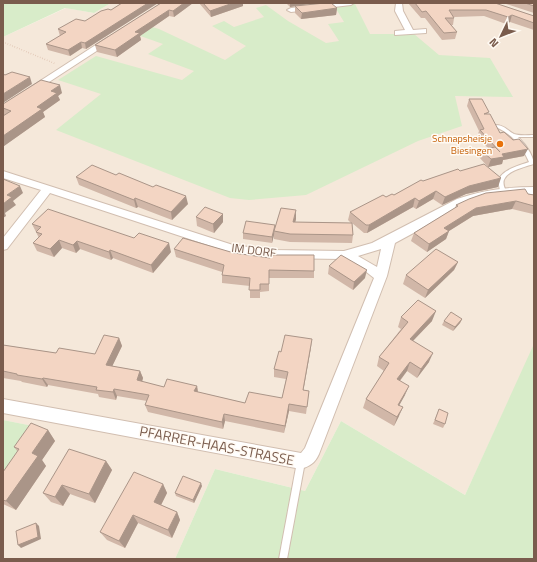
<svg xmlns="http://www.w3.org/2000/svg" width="537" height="562" font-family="'Titillium Web',sans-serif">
  <rect width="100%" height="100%" fill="#fdf6ec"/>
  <polygon fill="#f5e8da" points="111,3 534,3 534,346 465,495 341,421 305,491 215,469 175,559 3,559 3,476 37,427 3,420 3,37 66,8 94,13"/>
  <g fill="#d8ecc9">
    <polygon points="3,3 111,3 94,13 65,8 3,37"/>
    <polygon points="355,4 370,34 414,34 439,55 490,58 513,97 455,96 462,126 418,141 306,195 249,200 230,198 56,130 101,94 58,80 96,56 182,80 194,71 148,54 163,44 129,32 142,24 159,29 225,60 246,46 212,26 224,21 234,27 264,17 256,8 266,5 288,21 326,43 339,41 328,24 344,22 335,7"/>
    <polygon points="533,346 534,559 175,559 215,469 305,491 341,421 465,495"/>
    <polygon points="3,420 38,427 3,476"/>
  </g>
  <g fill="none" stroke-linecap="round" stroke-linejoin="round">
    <g stroke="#d1beb0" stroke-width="2">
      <g id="service">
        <path d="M496 125C504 125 508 131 514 134 519 136 528 135 534 135V137H518C525 144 533 155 534 164 527 166 508 171 505 178 502 182 504 187 506 191L503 193 500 191C500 188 498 184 499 181 500 170 521 165 529 162 522 146 513 135 496 127Z"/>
        <polygon points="301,458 304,459 305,462 287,559 279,559 297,462 298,459"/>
      </g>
    </g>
    <g stroke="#d1beb0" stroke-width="2">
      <g id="minor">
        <polygon points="333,3 354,3 351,5 291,12 287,10 291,8"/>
        <polygon points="396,3 402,3 403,11 413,30 426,29 426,33 395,35 395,31 405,30 395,11"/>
        <polygon points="108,37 111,37 115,39 3,112 3,105"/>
        <path d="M3 171 233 245 273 250 344 251 372 243 457 199C482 190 507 187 534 187V195C510 194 488 196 465 205L395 243 387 276 319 454C315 463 310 466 301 469L3 413V399L301 453 305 448 374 278 360 267 342 259 273 258 232 253 50 193 7 249 3 250V238L41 190 3 178ZM381 249 377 267 358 256Z"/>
      </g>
    </g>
    <polyline stroke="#d9b8a5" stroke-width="1.5" stroke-dasharray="0.5 2" stroke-linecap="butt" points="3,42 56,64"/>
    <use href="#service" fill="#fff" fill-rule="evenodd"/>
    <use href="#minor" fill="#fff" fill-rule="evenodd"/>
  </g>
  <g fill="#d1b7a8">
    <polygon points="122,3 158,3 86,49 82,48 70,56 48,50 46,44 60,36 58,29 85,21 111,10"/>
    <polygon points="161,3 193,3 174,17 169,16 140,36 141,40 117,57 97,52 95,45"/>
    <polygon points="199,3 243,3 243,6 211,17"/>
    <polygon points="286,3 315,3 290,7"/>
    <polygon points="408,3 495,3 534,16 534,30 510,22 506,24 484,16 454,17 454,18 453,25 451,25 457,32 455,39 442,40 425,18 421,18"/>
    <polygon points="503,3 534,3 534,13"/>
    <polygon points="295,6 337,8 336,15 301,19 295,13"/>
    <polygon points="62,93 58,96 60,100 43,112 45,117 4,146 3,145 3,116 5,115 3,115 3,104"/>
    <polygon points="469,99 488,114 500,133 524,156 503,160 502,164 488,167 479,157 481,150 488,148 477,137 479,131 467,106"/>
    <polygon points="460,171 498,187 466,194 442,205 433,199 416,209 413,207 367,233 364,233 352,223 353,235 352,243 290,242 274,239 274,235 272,243 243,239 243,233 275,225 296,219 295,222 351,223 348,220 350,212 386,197 394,195 423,181"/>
    <polygon points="76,177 188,204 172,220 138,207 136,208 79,185"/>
    <polygon points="528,194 534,195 534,218 533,217 533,214 512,209 473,216 449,231 446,239 427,252 411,241 414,233 455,208 456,205"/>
    <polygon points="223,214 223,222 214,233 197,226 196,217"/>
    <polygon points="32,224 171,252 153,273 113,258 111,260 80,249 76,253 62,248 54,257 37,251 33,243 39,238"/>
    <polygon points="174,249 234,253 314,271 314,278 269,278 269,291 260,292 260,298 250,298 250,286 222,283 222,272 176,257"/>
    <polygon points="458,262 454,270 425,298 403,284 406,275"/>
    <polygon points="329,266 365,278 353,290 328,274"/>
    <polygon points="401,317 432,321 413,341 429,362 417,378 407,371 400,381 405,395 399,405 399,416 394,426 363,408 366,399 384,371 377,366 379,357 401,329 398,327"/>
    <polygon points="462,319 460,323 453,331 442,325 444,321"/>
    <polygon points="119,338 122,346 112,366 140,371 143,378 142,382 164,387 197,386 198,392 245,403 282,398 286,379 274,377 274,369 281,352 311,347 303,390 309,391 306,414 289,411 284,433 225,421 223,429 148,412 145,405 147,401 117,396 116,400 99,397 98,394 48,385 47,387 22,382 21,381 3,378 3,345 56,353 95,354"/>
    <polygon points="439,409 445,424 443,428 433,424"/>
    <polygon points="48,430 55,441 42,460 46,466 16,510 3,504 3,472 18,452 14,447"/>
    <polygon points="106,461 112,470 95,503 70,494 63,506 51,502 43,493"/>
    <polygon points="163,484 167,493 161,505 177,512 180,520 172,538 138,523 125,548 107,540 100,532"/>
    <polygon points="202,486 194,503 176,496 175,493"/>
  </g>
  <g fill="#aa9588">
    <polygon points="148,3 158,3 86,49 85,43"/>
    <polygon points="184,3 193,3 174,17 173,11"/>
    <polygon points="233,3 243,3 243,6 211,17 210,11"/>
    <polygon points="290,3 315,3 290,7"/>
    <polygon points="337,8 336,15 301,19 302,13"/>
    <polygon points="169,10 169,16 140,36 141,40 117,57 115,50 135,32"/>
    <polygon points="512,15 510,22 506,24 508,17"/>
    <polygon points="81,42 82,48 70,56 68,50"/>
    <polygon points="30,77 32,84 3,103 3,94"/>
    <polygon points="60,85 62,93 58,96 60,100 43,112 45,117 4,146 3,143 3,136 37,107 51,91"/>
    <polygon points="528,149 524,156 503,160 502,164 488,167 491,159 502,154"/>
    <polygon points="501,178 498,187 466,194 442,205 445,197 469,186"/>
    <polygon points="20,186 23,193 13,201 16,205 5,213 6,216 3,218 3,204 7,195"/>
    <polygon points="436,191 433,199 416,209 419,201"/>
    <polygon points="186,196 188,204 172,220 171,212"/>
    <polygon points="135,198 138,207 136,208 134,200"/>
    <polygon points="415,198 413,207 367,233 369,225"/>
    <polygon points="516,201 512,209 473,216 449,231 446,239 427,252 429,244 444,228 476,208"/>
    <polygon points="296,210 296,219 293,231 293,222"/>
    <polygon points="223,214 223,222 214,233 213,224"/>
    <polygon points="275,225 274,235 272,243 272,237"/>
    <polygon points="59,240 62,248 54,257 50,249"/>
    <polygon points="77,241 80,249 76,253 73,245"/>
    <polygon points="169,243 171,252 153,273 151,265"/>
    <polygon points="110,250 113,258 111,260 109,252"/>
    <polygon points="458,262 454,270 425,298 428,290"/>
    <polygon points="367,270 365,278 353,290 354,282"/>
    <polygon points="436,311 432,321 406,348 410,339"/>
    <polygon points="462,319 460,323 453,331 455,327"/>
    <polygon points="119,338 122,346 109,373 106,365"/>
    <polygon points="312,339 311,347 302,398 303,390"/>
    <polygon points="433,353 429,362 417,378 421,369"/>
    <polygon points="410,362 407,371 394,388 397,379"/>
    <polygon points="140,371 143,378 140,388 137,380"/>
    <polygon points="43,378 48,385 47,387 42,379"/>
    <polygon points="197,386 198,393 194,391"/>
    <polygon points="409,386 405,395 395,413 398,405"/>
    <polygon points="114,389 117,396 116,400 113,392"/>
    <polygon points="289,404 289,411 284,433 285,426"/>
    <polygon points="403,407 399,416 394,426 397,417"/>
    <polygon points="224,414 225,421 223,429 222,422"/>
    <polygon points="48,430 55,441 42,460 46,466 16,510 6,501 32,453"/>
    <polygon points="106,461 112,470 95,503 89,494"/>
    <polygon points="201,483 202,486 194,503 193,500"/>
    <polygon points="163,484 167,493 158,511 154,502"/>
    <polygon points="62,485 70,494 63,506 55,497"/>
    <polygon points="177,512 180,520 172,538 168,530"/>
    <polygon points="133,515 138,523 125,548 119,541"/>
    <polygon points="36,523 39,526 41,539 21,548 18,545"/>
  </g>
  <g fill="#f3d5c3" stroke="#aa9588">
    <polygon points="122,3 148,3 85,43 81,42 68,50 46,44 66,32 58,29 76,19 85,21 101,11 108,9 111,10"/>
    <polygon points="161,3 184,3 173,11 169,10 135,32 140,33 115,50 95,45"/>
    <polygon points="203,3 233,3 210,11"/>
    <polygon points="325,3 331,3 337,8 302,13 295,6"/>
    <polygon points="415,3 495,3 534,16 534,23 512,15 508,17 486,10 449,10 454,18 445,18 457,32 444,33 426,11 422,12"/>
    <polygon points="525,3 534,3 534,6"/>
    <polygon points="12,72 30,77 3,94 3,74 5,75"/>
    <polygon points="41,80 60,85 51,91 57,93 37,107 42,109 3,136 3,116 11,111 3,108 3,104"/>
    <polygon points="469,99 482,99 489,112 484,114 490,114 500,133 504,132 513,140 519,139 528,149 502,154 504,157 491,159 481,150 495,147 500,152 480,130 484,129"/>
    <polygon points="484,164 501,178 469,186 445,197 436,191 419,201 415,198 369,225 366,225 350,212 383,195 386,197 392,194 394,195 421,180 423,181 458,169 460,171"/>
    <polygon points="92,165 116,175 119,173 153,187 156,185 186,196 171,212 135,198 134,200 76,177"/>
    <polygon points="3,179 20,186 7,195 12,197 3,204"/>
    <polygon points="525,189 528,194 534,195 534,206 516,201 476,208 444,228 449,231 429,244 414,233 458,206 456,205 469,199 486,193"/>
    <polygon points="205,207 223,214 213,224 196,217"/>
    <polygon points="281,208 296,210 293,222 352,223 353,235 290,234 274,231"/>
    <polygon points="48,209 134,238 139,233 169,243 151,265 110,250 109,252 77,241 73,245 59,240 50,249 33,243 42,234 36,232 41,227 32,224"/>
    <polygon points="246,221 275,225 272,237 243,233"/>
    <polygon points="183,238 234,253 270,258 270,255 314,255 314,271 269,270 269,284 260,284 260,290 249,290 250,278 222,275 224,265 174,249"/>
    <polygon points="436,249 458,262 428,290 406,275"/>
    <polygon points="341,255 367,270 354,282 329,266"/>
    <polygon points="418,300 436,311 410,339 433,353 421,369 410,362 397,379 409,386 398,405 403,407 397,417 366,399 389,363 379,357 408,322 401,317"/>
    <polygon points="451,312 462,319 455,327 444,321"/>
    <polygon points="104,335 119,338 106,365 140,371 137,380 164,387 167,379 197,386 194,391 245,403 249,392 282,398 288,372 274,369 279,351 281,352 285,335 312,339 303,390 309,391 307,407 289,404 285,426 224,414 222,422 145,405 149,395 114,389 113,392 96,390 97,387 43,378 42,379 17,375 17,374 3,371 3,345 56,353 59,348 95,354"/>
    <polygon points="439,409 448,413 445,424 435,420"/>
    <polygon points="31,423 48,430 32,453 38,456 6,501 3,500 3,472 19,449 14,447"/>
    <polygon points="69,449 106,461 89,494 62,485 55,497 43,493"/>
    <polygon points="134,472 163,484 154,502 177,512 168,530 133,515 119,541 100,532"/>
    <polygon points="183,476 201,483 193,500 175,493"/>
    <polygon points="36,523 38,537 18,545 16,531"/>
  </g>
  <circle fill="#e8710a" stroke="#fffaf3" stroke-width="1.5" cx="500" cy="144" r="4"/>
  <g text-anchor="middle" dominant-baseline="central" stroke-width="3" stroke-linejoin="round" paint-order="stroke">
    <g font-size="10" fill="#c56008" stroke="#fffaf3" text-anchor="end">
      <text x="492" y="138">Schnapsheisje<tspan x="492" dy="12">Biesingen</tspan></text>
    </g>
    <g font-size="12" fill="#7a5c4d" stroke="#fffaf3">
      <text transform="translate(254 250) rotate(7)">IM DORF</text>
    </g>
    <g font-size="14" fill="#7a5c4d" stroke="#fffaf3">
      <text transform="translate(217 445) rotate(11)">PFARRER-HAAS-STRASSE</text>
    </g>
  </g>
  <rect width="537" height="562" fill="none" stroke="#7a5c4d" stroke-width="8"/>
  <g transform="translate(501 36) rotate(227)" stroke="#fffaf3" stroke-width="3" paint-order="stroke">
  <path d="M0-3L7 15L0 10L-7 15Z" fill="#7a5c4d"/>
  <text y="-6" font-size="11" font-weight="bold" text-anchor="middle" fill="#7a5c4d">N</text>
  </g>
</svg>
